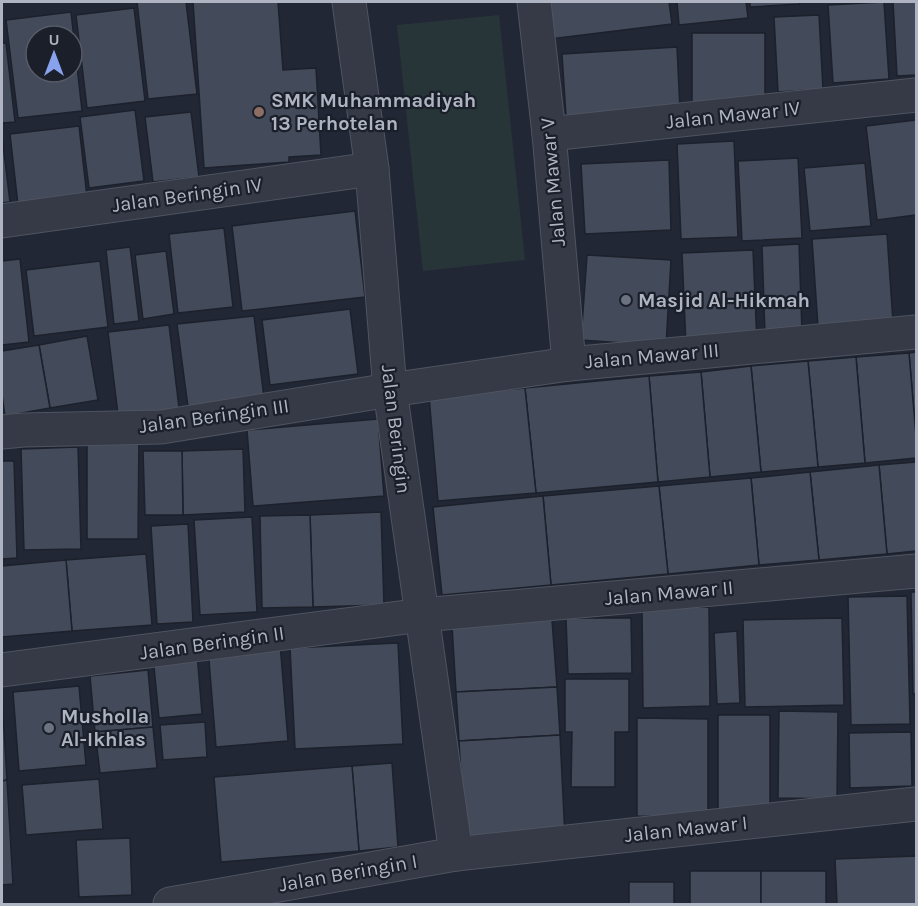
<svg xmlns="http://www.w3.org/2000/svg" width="918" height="906" font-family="Karla,sans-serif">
  <rect width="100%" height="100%" fill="#222735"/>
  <polygon fill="#273539" points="499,15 525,260 423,271 397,25"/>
  <g fill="#434a5a" stroke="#1c212c" stroke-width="1.5" fill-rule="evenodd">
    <polygon points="137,2 186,2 197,94 148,99"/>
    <polygon points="193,2 278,2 283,70 316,68 321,155 289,157 289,162 204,168"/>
    <polygon points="545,2 669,2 672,24 550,39"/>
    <polygon points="677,2 746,2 748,18 679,25"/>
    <polygon points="750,2 799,2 799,4 750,7"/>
    <polygon points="884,2 889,79 833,83 828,5"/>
    <polygon points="893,2 916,2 916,75 897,76"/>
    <polygon points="134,8 145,101 87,108 76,15"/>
    <path d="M71 12 82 111 18 118 6 20ZM36 36H72V72H36Z"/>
    <polygon points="819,15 823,89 778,92 774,17"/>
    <rect x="692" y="33" width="73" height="74"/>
    <polygon points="2,43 6,43 15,122 2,123"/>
    <polygon points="677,47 680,110 566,117 562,54"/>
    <polygon points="135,110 144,181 89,188 80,117"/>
    <polygon points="191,112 199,177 153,182 145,117"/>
    <polygon points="916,120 916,215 877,220 866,126"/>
    <polygon points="79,126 87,197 18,205 10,134"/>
    <polygon points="2,136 10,202 2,203"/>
    <polygon points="734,141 738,237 681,239 677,144"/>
    <polygon points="798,158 802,238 742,241 738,161"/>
    <polygon points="669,160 671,230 585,234 581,164"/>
    <polygon points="865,163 871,226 810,231 804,168"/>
    <polygon points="355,211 365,297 242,311 232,226"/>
    <polygon points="224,228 233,307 178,313 169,234"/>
    <polygon points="887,234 893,322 818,327 812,239"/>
    <polygon points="799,244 802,332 765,335 762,246"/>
    <polygon points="130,247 139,321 114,324 106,250"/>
    <polygon points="753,250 757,343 686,346 682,253"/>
    <polygon points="166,251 174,314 143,319 135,255"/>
    <polygon points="587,255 671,260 666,346 581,340"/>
    <polygon points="20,259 29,342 2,345 2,261"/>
    <polygon points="100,261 108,327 34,336 26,270"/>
    <polygon points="350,309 358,374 270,385 262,320"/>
    <polygon points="254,316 264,398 188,407 177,324"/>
    <polygon points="169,325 180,416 119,423 108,332"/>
    <polygon points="87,336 98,400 50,408 39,345"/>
    <polygon points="39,345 50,408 5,416 2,395 2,351"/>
    <polygon points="916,352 916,436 909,353"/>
    <polygon points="909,353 916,436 916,458 865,463 856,357"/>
    <polygon points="856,357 865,463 818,467 808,361"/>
    <polygon points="808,361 818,467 761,472 751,366"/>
    <polygon points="751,366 761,472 710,477 701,372"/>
    <polygon points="701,372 710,477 658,482 649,376"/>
    <polygon points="649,376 658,482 536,493 525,388"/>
    <polygon points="525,388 536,493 438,501 429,396"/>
    <polygon points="378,419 384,496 253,506 247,430"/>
    <polygon points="87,433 139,434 138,539 87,539"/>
    <polygon points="78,447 81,549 24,550 21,449"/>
    <polygon points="243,449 245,512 183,515 182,451"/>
    <polygon points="143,451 182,451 183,515 145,515"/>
    <polygon points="2,461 14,461 17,558 2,559"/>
    <polygon points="916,462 916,551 887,554 879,465"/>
    <polygon points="879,465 887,554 819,560 810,472"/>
    <polygon points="810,472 819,560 759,565 751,478"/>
    <polygon points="751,478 759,565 668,574 659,486"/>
    <polygon points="659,486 668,574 551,585 543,496"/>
    <polygon points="543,496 551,585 442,595 433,507"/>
    <polygon points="381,512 384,605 313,607 310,515"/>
    <polygon points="310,515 313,607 262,608 260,516"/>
    <polygon points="252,517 257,612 200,615 194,520"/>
    <polygon points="188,524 193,622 157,624 151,526"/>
    <polygon points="146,554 152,625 72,631 66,560"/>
    <polygon points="66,560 72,631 2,637 2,566"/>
    <polygon points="911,592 916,592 916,694 913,694"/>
    <polygon points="907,596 910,724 851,725 848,597"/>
    <polygon points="709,607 710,706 643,708 642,608"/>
    <polygon points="566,618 631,618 632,673 568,674"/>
    <polygon points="842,618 844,705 745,707 743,620"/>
    <polygon points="552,620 557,687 456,692 452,626"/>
    <polygon points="737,631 740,703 717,704 714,633"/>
    <polygon points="280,643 288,741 216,747 208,648"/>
    <polygon points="398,643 403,744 295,749 290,648"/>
    <polygon points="197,653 202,714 159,718 153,657"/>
    <polygon points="148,670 153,727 95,732 90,676"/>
    <polygon points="565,679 629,679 629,732 615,732 615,787 571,787 572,732 565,732"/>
    <polygon points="79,686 86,765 19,771 13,692"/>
    <polygon points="557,687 560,735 459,741 456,692"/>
    <polygon points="2,697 7,780 2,781"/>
    <polygon points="779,711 838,712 837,799 778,798"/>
    <rect x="718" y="715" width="52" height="99"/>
    <polygon points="637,718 708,719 708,817 637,816"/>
    <polygon points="205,722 207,757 163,760 160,725"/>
    <polygon points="153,727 157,768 100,773 95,732"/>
    <polygon points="911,732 912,786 850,788 849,733"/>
    <polygon points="560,735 565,837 465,843 459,741"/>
    <polygon points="392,763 398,847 359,851 352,766"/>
    <polygon points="352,766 359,851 221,862 214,777"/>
    <polygon points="99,779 103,829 26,835 22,785"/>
    <polygon points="7,780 13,884 2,885 2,781"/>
    <polygon points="130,838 132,895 79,897 76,840"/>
    <polygon points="916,856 916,904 837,904 835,859"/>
    <rect x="690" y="871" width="71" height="33"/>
    <rect x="761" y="871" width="65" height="33"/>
    <rect x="629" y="882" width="45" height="22"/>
  </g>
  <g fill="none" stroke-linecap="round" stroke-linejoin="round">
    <g stroke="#4f5460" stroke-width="35">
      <g id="street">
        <polyline points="349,2 372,169 390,390 456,854"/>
        <polyline points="534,2 549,134 569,364"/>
        <polyline points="549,134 916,95"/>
        <polyline points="2,221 372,169"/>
        <polyline points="2,432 23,430 161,427 390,390 569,364 916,332"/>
        <polyline points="2,670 422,615 916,571"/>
        <polyline points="170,904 456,854 916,804"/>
      </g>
    </g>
    <use href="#street" stroke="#353a46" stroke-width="33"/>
  </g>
  <circle fill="#8d6e63" stroke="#1a1f2a" stroke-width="2" cx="259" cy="112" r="6"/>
  <g fill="#6b7280" stroke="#1a1f2a" stroke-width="2">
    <circle cx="626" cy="300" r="6"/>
    <circle cx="49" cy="728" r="6"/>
  </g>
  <g text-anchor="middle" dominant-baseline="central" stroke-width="4.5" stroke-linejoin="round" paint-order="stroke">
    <g font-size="20" font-weight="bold" fill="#afb4c2" stroke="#1a1f2a" text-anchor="start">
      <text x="271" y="100">SMK Muhammadiyah<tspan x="271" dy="23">13 Perhotelan</tspan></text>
      <text x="638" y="300">Masjid Al-Hikmah</text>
      <text x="61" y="716">Musholla<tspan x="61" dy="23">Al-Ikhlas</tspan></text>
    </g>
    <g font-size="20" fill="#afb4c2" stroke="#1a1f2a">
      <text transform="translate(733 115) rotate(-6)">Jalan Mawar IV</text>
      <text transform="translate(553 182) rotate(-95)">Jalan Mawar V</text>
      <text transform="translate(187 195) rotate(-8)">Jalan Beringin IV</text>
      <text transform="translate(652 356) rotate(-5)">Jalan Mawar III</text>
      <text transform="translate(214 416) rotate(-8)">Jalan Beringin III</text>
      <text transform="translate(396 429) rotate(83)">Jalan Beringin</text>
      <text transform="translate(669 593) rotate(-5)">Jalan Mawar II</text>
      <text transform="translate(212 643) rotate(-8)">Jalan Beringin II</text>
      <text transform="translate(686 829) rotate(-6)">Jalan Mawar I</text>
      <text transform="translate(348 873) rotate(-10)">Jalan Beringin I</text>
    </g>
  </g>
  <rect width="918" height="906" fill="none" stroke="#afb4c2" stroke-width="6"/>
  <g transform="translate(54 54)"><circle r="28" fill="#1a1f2a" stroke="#565b67" stroke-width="1.5"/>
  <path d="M0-4.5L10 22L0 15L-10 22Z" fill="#89a2ee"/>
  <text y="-9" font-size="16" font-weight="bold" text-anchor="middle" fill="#afb4c2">U</text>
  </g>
</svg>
